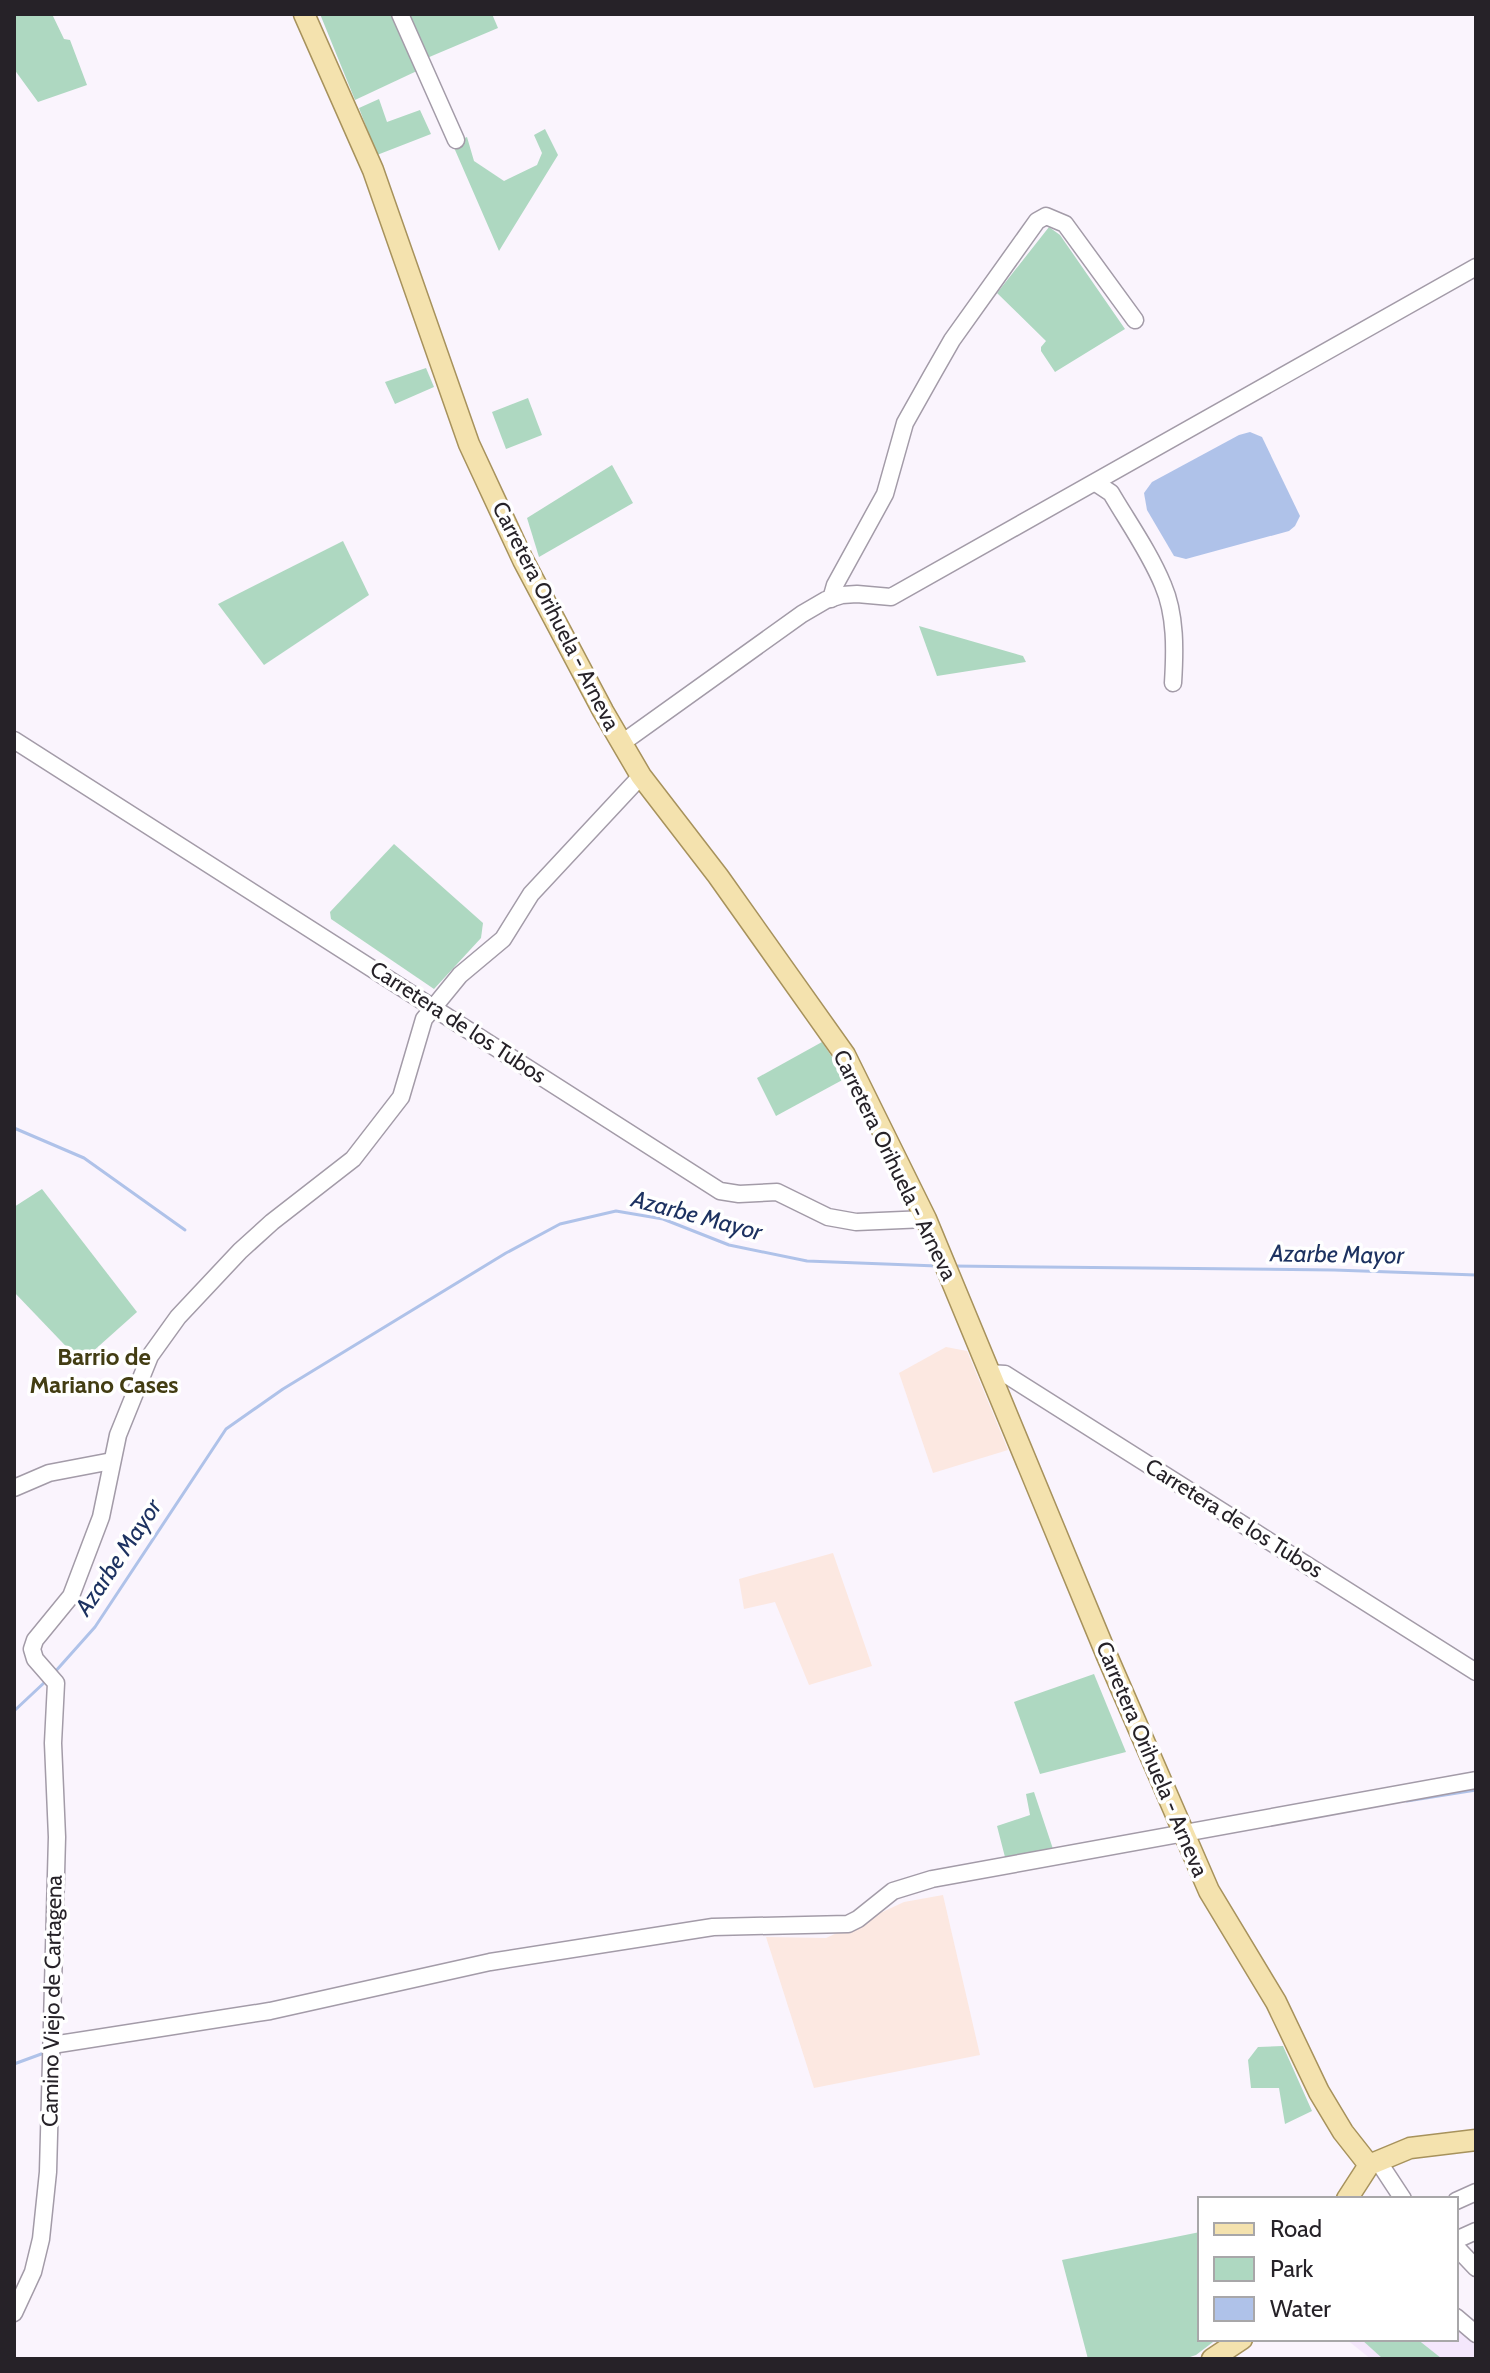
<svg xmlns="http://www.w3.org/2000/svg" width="1490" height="2373" font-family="Cabin,sans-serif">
  <rect width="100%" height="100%" fill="#faf4fd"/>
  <g fill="#fce8e1">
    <polygon points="946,1347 967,1351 1008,1450 933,1473 899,1373"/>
    <polygon points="833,1553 872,1666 809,1685 775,1602 744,1609 739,1579"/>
    <polygon points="943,1895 980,2055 814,2088 766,1937 826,1938 904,1902"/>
  </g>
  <polygon fill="#f4e7fc" points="1456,2325 1476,2341 1476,2359 1371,2359 1346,2339 1456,2339"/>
  <g fill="#aed8c1">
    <polygon points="14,14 52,14 64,39 70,40 87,85 38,102 14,69"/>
    <polygon points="320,14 393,14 419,70 355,100"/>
    <polygon points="408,14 492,14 498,28 427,58"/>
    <polygon points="379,99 387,122 420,110 431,134 377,155 359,108"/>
    <polygon points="545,129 558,155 499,251 452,143 467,137 474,161 504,181 537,165 542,153 534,135"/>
    <polygon points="1049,227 1060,235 1125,329 1055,372 1041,351 1041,347 1046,341 997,293"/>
    <polygon points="426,368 434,387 395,404 385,382"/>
    <polygon points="528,398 542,435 506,449 492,412"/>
    <polygon points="612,465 633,503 539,557 527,518"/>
    <polygon points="343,541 369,595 264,665 218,604"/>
    <polygon points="919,626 1023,656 1026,662 937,676"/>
    <polygon points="394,844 483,923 481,938 434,989 331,919 330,912"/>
    <polygon points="822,1042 846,1078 776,1116 757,1078"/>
    <polygon points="42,1189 137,1312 81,1362 14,1292 14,1207"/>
    <polygon points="1094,1674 1126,1752 1040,1774 1014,1702"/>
    <polygon points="1034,1792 1054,1852 1006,1861 997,1826 1030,1815 1026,1794"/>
    <polygon points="1283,2046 1312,2111 1285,2124 1279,2088 1251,2088 1248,2060 1258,2047"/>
    <polygon points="1200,2232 1200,2339 1217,2339 1196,2355 1184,2359 1088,2359 1062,2260"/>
    <polygon points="1361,2339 1417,2339 1441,2358 1383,2359"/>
  </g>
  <polygon fill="#afc2e9" points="1250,432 1262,437 1300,516 1295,526 1289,531 1186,559 1174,556 1147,510 1144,493 1152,482 1239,435"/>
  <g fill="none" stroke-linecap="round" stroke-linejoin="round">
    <g stroke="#afc2e9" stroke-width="3">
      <polyline points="14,1128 84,1158 185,1230"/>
      <polyline points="952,1266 1334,1270 1476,1275"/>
      <polyline points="54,1673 95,1627 226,1429 283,1389 506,1253 560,1224 616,1211 663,1219 729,1245 807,1261 937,1266"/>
      <polyline points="14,1711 46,1681"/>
      <polyline points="1407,1801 1476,1790"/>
      <polyline points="14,2064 44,2053"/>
    </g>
    <g stroke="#a39ba8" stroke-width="19">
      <g id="minor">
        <polyline points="400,14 456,140"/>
        <path d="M1096 483 1111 493C1128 522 1150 553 1163 585 1176 615 1175 651 1173 683"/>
        <polyline points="831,599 835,585 885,494 905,423 932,375 952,340 1037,221 1046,216 1065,224 1135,320"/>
        <polyline points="14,740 720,1191 739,1194 777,1192 828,1217 856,1222 926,1219"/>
        <polyline points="622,743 802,614 826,600 842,595 857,594 891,597 1476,267"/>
        <polyline points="988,1373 1005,1374 1476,1672"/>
        <polyline points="14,1488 49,1473 112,1461"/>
        <polyline points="52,2045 270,2011 490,1962 713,1927 848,1924 858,1919 893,1891 932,1879 1476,1780"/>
        <polyline points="1378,2161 1403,2199"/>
        <polyline points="1456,2201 1476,2192"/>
        <polyline points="1456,2240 1476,2231"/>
        <polyline points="1456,2247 1476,2268"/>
        <polyline points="14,2313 33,2272 41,2239 48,2172 57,1837 53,1743 56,1683 35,1659 32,1649 35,1640 71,1596 101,1517 118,1435 150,1356 178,1317 240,1251 272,1222 353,1159 401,1097 424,1019 460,975 503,939 531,894 641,776"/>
        <polyline points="1456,2317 1476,2334"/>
      </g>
    </g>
    <g stroke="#a7925c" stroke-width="23">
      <g id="major">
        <polyline points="304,14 373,170 469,444 523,560 603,711 641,776 718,876 845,1055 926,1219 1107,1656 1209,1891 1276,2002 1319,2092 1343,2132 1369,2165"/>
        <polyline points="1347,2199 1369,2165 1410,2148 1476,2140"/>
        <polyline points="1212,2359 1242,2339"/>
      </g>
    </g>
    <use href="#minor" stroke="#fff" stroke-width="16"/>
    <use href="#major" stroke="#f4e2ae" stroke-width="20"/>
  </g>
  <g text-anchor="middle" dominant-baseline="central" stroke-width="7" stroke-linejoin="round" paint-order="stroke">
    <g font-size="22" fill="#262228" stroke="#fff">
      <text transform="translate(556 616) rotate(63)">Carretera Orihuela - Arneva</text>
      <text transform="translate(458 1022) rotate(33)">Carretera de los Tubos</text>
      <text transform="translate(895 1165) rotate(64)">Carretera Orihuela - Arneva</text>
      <text transform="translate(1234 1518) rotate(32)">Carretera de los Tubos</text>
      <text transform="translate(1152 1759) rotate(67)">Carretera Orihuela - Arneva</text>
      <text transform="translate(52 2001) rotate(-89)">Camino Viejo de Cartagena</text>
    </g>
    <g font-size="24" font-style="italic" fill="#1d3261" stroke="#fff">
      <text transform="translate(697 1215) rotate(15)">Azarbe Mayor</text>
      <text transform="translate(1337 1254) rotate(1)">Azarbe Mayor</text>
      <text transform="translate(118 1557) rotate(-56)">Azarbe Mayor</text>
    </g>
    <g font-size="24" font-weight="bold" fill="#433d13" stroke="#fff">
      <text x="104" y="1356">Barrio de<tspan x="104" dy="28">Mariano Cases</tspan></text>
    </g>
  </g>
  <rect width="1490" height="2373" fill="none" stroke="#262228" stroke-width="32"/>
  <rect x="1198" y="2197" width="260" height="144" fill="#ffffff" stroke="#a8a7a9" stroke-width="2"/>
  <rect x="1214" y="2223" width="40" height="12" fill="#f4e2ae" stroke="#a8a7a9" stroke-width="2"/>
  <text x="1270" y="2237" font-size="24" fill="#262228">Road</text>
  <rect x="1214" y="2257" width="40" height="24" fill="#aed8c1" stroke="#a8a7a9" stroke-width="2"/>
  <text x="1270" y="2277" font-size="24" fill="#262228">Park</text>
  <rect x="1214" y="2297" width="40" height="24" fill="#afc2e9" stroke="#a8a7a9" stroke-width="2"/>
  <text x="1270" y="2317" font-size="24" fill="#262228">Water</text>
</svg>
